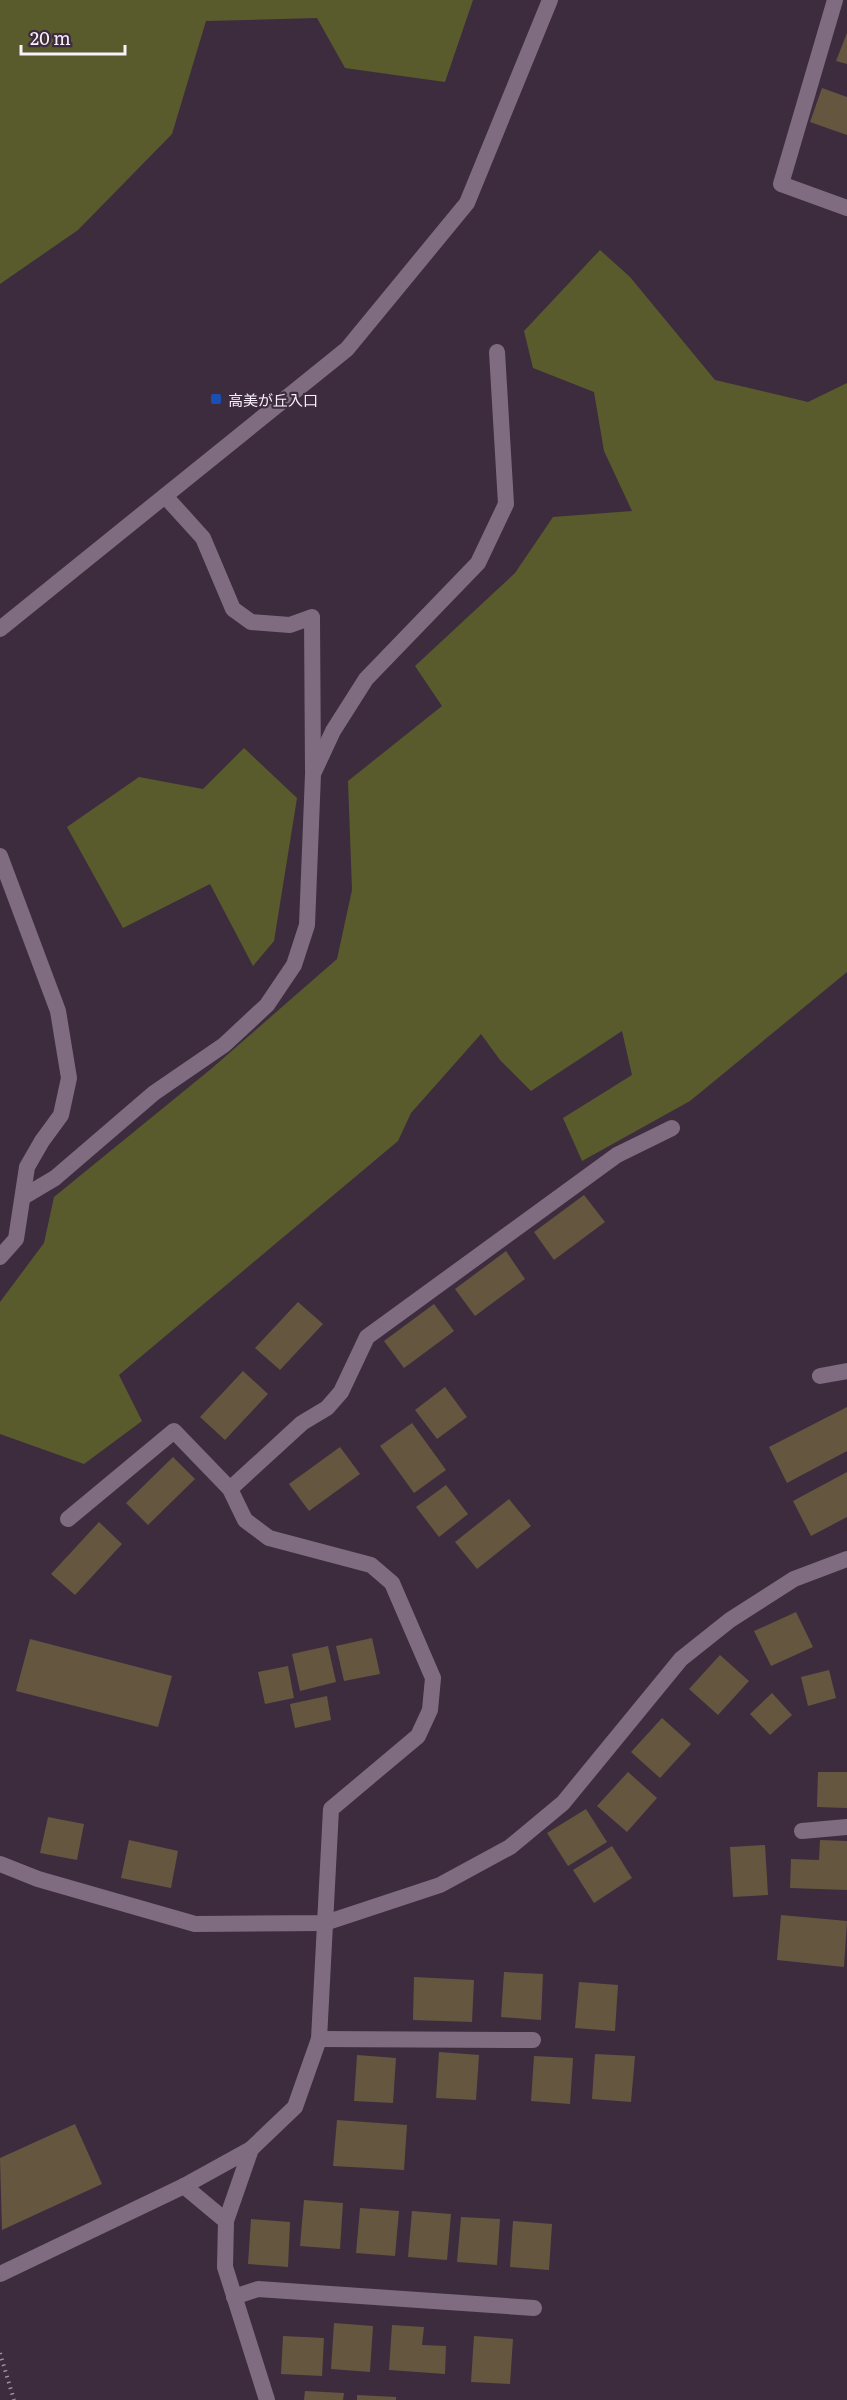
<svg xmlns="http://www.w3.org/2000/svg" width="847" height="2400" font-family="Literata,'Noto Sans JP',serif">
  <rect width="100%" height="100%" fill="#3d2c3e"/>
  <g fill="#595b2d">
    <polygon points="0,0 473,0 445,82 345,68 317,18 206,21 172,134 78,230 0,284"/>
    <polygon points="600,250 630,277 715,380 808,402 847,383 847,972 690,1101 582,1161 563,1118 632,1075 622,1031 531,1091 500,1060 481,1034 411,1113 398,1141 119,1375 142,1421 84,1464 0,1434 0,1302 44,1243 54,1197 211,1069 337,959 352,890 348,781 442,706 415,666 515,573 553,517 632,511 604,451 594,392 533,368 524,331"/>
    <polygon points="244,748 297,798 274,941 253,966 210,884 123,928 67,827 139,777 203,789"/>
  </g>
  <g fill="#655640">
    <polygon points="847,33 847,64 836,61"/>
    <polygon points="822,88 847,97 847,135 810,122"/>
    <polygon points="584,1195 605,1222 554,1260 534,1232"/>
    <polygon points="506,1251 525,1279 475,1316 455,1289"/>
    <polygon points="298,1302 323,1324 280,1370 255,1348"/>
    <polygon points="434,1304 454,1331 404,1368 384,1341"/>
    <polygon points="243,1371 268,1394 225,1440 200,1417"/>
    <polygon points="445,1387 467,1417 437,1439 415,1410"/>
    <polygon points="847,1407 847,1451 787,1483 769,1447"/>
    <polygon points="412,1423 446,1470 414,1493 380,1446"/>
    <polygon points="340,1447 360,1474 309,1511 289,1484"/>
    <polygon points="173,1457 195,1479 148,1525 126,1503"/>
    <polygon points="847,1472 847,1517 811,1536 793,1501"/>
    <polygon points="446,1485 468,1514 439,1537 416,1507"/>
    <polygon points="509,1499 531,1526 477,1569 455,1542"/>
    <polygon points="99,1522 122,1544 75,1595 51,1574"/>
    <polygon points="796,1612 813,1647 771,1666 754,1631"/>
    <polygon points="372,1638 380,1674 344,1681 336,1646"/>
    <polygon points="30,1639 172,1676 158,1727 16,1691"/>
    <polygon points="328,1646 336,1682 300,1691 292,1654"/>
    <polygon points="720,1655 749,1681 718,1715 689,1689"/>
    <polygon points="288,1666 294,1698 265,1704 258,1672"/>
    <polygon points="829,1670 836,1698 808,1706 801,1677"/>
    <polygon points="772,1693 792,1715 770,1735 750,1714"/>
    <polygon points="327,1696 331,1720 295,1728 290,1704"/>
    <polygon points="662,1718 691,1744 660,1778 631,1752"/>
    <polygon points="628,1772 657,1798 627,1832 597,1806"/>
    <polygon points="818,1772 847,1772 847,1808 817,1807"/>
    <polygon points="586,1809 607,1842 568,1866 547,1833"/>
    <polygon points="48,1817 84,1824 77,1860 40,1853"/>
    <polygon points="129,1840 178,1851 171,1888 121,1878"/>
    <polygon points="820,1840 847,1841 847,1890 790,1888 791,1859 819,1860"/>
    <polygon points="765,1845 768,1895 733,1897 730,1847"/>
    <polygon points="612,1846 632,1878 594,1903 573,1870"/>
    <polygon points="781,1915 847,1921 844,1967 777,1960"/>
    <polygon points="504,1972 543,1974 541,2020 501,2017"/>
    <polygon points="414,1977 474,1980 472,2022 413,2020"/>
    <polygon points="579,1982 618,1985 615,2031 575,2028"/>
    <polygon points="439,2052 479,2055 476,2100 436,2098"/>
    <polygon points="595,2054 635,2056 631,2102 592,2099"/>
    <polygon points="357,2055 396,2058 393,2103 354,2101"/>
    <polygon points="534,2056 573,2058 570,2104 531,2101"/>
    <polygon points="337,2120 407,2125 404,2170 333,2166"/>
    <polygon points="75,2124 102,2184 2,2230 0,2158"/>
    <polygon points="304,2200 343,2203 340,2249 300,2246"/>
    <polygon points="360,2208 399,2211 395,2256 356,2253"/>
    <polygon points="412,2211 451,2214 447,2260 408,2257"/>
    <polygon points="461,2217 500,2219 497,2265 457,2262"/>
    <polygon points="251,2219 290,2222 288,2267 248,2264"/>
    <polygon points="513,2221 552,2224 549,2270 510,2267"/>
    <polygon points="334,2323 373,2326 370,2372 331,2369"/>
    <polygon points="392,2325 424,2327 422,2345 446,2346 445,2374 389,2370"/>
    <polygon points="283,2336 324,2338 322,2376 281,2374"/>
    <polygon points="474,2336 513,2339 510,2384 471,2382"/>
    <polygon points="305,2391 344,2393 343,2400 304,2400"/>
    <polygon points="357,2395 396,2397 396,2400 357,2400"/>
  </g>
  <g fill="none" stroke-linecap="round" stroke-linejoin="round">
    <polyline stroke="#9f91a0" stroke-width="4" stroke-dasharray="1.5 4.5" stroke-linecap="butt" points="0,2353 14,2400"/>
    <g stroke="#7f6c80" stroke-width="16">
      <polyline points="835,0 781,184 847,208"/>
      <polyline points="165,496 203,538 233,609 251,622 290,625 312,617 313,770"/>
      <polyline points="0,856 58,1011 69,1078 61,1115 42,1141 27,1167 16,1239 0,1257"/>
      <polyline points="23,1197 55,1178 154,1093 224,1045 267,1005 294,965 307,925 313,774 333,731 366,679 478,563 506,504 497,352"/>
      <polyline points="820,1376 847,1371"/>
      <polyline points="230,1489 302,1423 327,1408 341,1392 367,1337 617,1155 672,1128"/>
      <polyline points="802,1831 847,1827"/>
      <polyline points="0,1864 38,1879 195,1924 325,1923 440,1885 510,1847 563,1803 681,1659 730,1620 794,1579 847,1559"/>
      <polyline points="319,2039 533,2040"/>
      <polyline points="184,2186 226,2221 225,2267 267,2400"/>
      <polyline points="226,2221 251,2149"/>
      <polyline points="0,2274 184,2186 251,2149 295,2107 319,2039 331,1809 418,1736 430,1710 433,1678 392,1583 371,1565 269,1538 245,1520 230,1489 174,1431 68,1519"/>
      <polyline points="234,2297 258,2289 534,2308"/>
    </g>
    <polyline stroke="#7f6c80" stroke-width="16" points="0,629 347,349 467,203 550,0"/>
  </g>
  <rect fill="#1a4fb4" stroke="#3d2c3e" stroke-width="2" x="210" y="393" width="12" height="12" rx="3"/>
  <g text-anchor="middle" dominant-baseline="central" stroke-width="4.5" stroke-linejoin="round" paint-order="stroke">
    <g font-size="15" fill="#faeffa" stroke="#3d2c3e" text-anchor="start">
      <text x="228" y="399">高美が丘入口</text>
    </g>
  </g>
  <path d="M21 45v9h104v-9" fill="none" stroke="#faeffa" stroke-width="3"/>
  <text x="30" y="45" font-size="18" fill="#faeffa" stroke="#3d2c3e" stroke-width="4.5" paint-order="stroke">20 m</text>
</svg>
